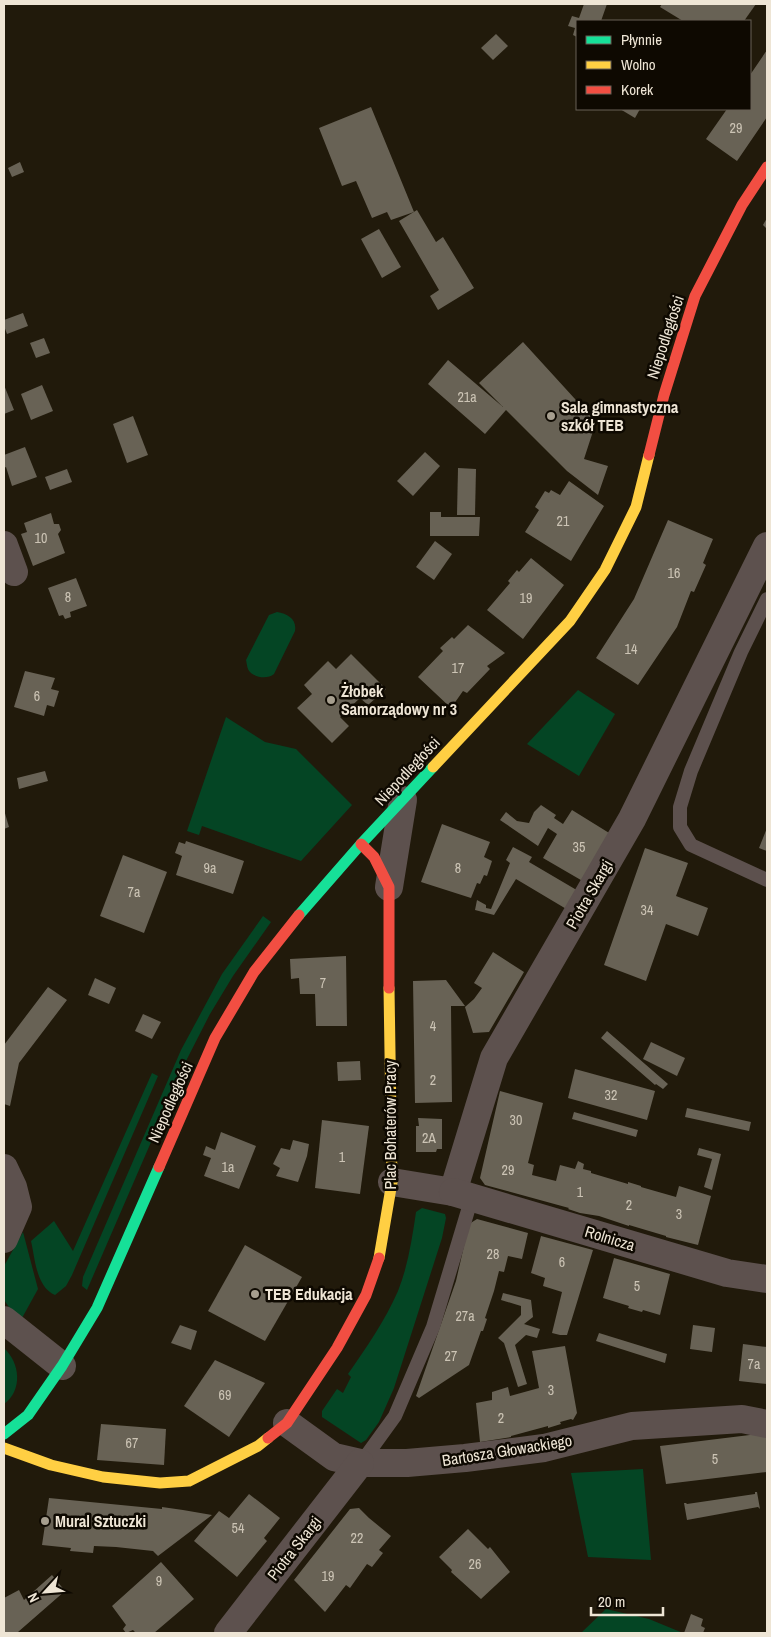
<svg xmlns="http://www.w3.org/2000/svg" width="771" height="1637" font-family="'Archivo Narrow',sans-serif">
  <rect width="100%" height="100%" fill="#211a0b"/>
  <g fill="#044524">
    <path d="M277 612C288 614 297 619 295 631L274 674C268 679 256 678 250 672 247 669 247 664 246 660L269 615Z"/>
    <polygon points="578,690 615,714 579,776 527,744"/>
    <polygon points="226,717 265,742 296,749 352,805 301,861 202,826 199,835 187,831"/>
    <polygon points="263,916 271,922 233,976 210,1014 187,1059 87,1290 82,1286 83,1277 181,1050 222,974"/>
    <path d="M152 1073 158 1076 72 1275 66 1286 55 1295C36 1287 35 1258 31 1241L54 1221 73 1251Z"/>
    <path d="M422 1208 445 1214 446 1218 442 1238 394 1388 379 1422 366 1440 361 1443 322 1417V1411L337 1389 343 1393 351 1377 348 1374C366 1348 385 1321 398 1291 408 1266 412 1239 416 1212Z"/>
    <polygon points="23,1232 38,1289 22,1318 14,1314 4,1300 4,1266"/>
    <path d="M4 1348C20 1363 23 1390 4 1404Z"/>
    <polygon points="643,1469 651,1560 588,1557 571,1473"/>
    <polygon points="606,1609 649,1619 683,1633 581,1633"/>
  </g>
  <g fill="#686255">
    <polygon points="584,4 607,4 601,21 577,21 577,37 573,35 575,28 568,26 572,16 579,18"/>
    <polygon points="662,4 756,4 744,21 683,21 660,7"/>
    <polygon points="496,34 508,46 493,60 481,48"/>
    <polygon points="767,50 767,117 737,161 706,139 727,109 750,109 750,75"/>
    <polygon points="371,107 414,212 391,220 387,212 372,218 356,181 342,186 319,128"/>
    <polygon points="620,109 640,109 635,118"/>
    <polygon points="20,162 24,172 12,177 8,168"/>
    <polygon points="417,210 436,242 443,237 474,288 438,310 430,296 439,290 399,221"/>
    <polygon points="767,218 767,229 763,225"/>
    <polygon points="379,229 401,267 382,278 361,239"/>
    <polygon points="23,313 28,326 7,334 4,326 4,320"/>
    <polygon points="44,338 50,353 36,358 30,343"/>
    <polygon points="523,342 596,422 584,459 608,466 598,495 567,471 506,410 485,434 428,384 448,360 503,407 479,383"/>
    <polygon points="4,385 14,410 4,414"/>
    <polygon points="42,385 53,411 31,420 21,394"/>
    <polygon points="133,416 148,455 127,463 113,424"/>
    <polygon points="25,447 37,477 12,486 6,467 4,468 4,455"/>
    <polygon points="425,452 440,466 413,496 397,481"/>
    <polygon points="458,468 476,469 475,515 457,515"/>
    <polygon points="67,469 72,482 50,490 45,477"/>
    <polygon points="569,481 604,506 571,561 525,532 539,510 535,507 545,491 549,493 551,490 560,495"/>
    <polygon points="430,512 441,512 441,517 480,517 479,536 430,536"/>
    <polygon points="51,513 54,524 59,524 61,530 58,534 65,553 33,566 21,534 27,532 24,523"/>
    <polygon points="668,520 713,539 703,563 706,565 694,592 691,591 677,627 638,685 596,658 634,599"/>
    <polygon points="435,541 452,554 434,580 416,567"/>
    <polygon points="531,558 564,585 523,639 487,610 510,583 508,581 517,570 519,572"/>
    <polygon points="76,578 87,606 70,612 71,617 65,619 63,615 59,616 48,588"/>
    <polygon points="468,625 505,653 487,666 490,669 467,693 463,691 451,708 418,677 443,651 440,648 452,637 454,639"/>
    <polygon points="351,654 386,689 368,705 360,698 340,717 349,726 332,743 297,708 312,694 304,685 328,661 336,669"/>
    <polygon points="25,671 55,678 51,689 59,691 54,707 47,705 44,716 14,707"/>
    <polygon points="45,771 48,781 19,789 17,778"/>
    <polygon points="541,805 556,815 554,818 563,824 572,810 614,836 586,883 543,858 557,834 548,828 538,846 500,820 506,812 517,821 529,823 534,812"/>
    <polygon points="4,810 9,827 4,829"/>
    <polygon points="442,824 490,842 484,857 492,861 487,876 484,875 480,884 477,883 471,898 421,882"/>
    <polygon points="767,828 767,851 759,848"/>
    <polygon points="186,841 244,861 233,894 176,875 182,856 175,853 179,842 185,844"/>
    <polygon points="513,847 532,857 529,862 580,892 568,910 516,879 494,915 475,910 477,900 486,905 486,908 491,909 510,863 506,860"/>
    <polygon points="645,848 688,863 676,896 708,908 698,936 666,924 646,981 604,965"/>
    <polygon points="123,855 167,872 144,933 100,916"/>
    <polygon points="493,952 524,972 489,1032 473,1033 465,1007 474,999 482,988 474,983"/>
    <polygon points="346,956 347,1026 316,1026 315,994 300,994 299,978 291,979 290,959"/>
    <polygon points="95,978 116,988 109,1004 88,995"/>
    <polygon points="446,980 465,1006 451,1006 452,1102 415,1103 413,981"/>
    <polygon points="48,987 67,1000 19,1063 10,1106 4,1104 4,1045"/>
    <polygon points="143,1014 161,1022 152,1039 135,1031"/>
    <polygon points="607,1031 668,1084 663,1089 656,1084 655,1085 601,1038"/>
    <polygon points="651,1042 685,1058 677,1076 643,1059"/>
    <polygon points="360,1061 361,1080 338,1081 337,1062"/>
    <polygon points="575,1069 655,1091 647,1120 568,1098"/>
    <polygon points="500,1091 543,1103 528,1163 534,1165 532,1175 556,1181 560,1165 575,1169 578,1161 584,1164 583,1169 591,1171 591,1173 628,1184 628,1182 641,1186 641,1187 676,1197 679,1186 711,1196 698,1245 666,1237 666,1236 629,1225 629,1226 599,1216 580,1213 568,1209 569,1208 485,1185 480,1178"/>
    <polygon points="687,1108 751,1122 749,1131 685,1117"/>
    <polygon points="574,1112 638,1130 636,1137 572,1119"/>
    <polygon points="418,1118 442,1119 442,1149 437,1149 436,1152 416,1152 416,1126 419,1126"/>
    <polygon points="322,1120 369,1126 360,1194 315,1188"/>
    <polygon points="221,1132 256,1146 239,1189 204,1176 211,1158 203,1155 206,1146 215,1150"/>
    <polygon points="293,1140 309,1144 307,1156 298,1182 276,1176 280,1168 273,1164 281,1148 290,1150"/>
    <polygon points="699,1148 721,1154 712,1190 704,1187 712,1159 697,1155"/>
    <polygon points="477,1219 528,1233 522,1259 508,1256 504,1272 499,1271 494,1291 485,1318 487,1319 483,1331 481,1331 469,1365 419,1398 416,1396 456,1281 469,1224"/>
    <polygon points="541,1236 593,1250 567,1335 560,1335 552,1333 562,1292 543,1286 545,1278 531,1273"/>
    <polygon points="245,1245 302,1277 265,1341 208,1311"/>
    <polygon points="614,1258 670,1274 660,1315 643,1310 642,1312 628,1308 629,1306 603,1298"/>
    <polygon points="503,1293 531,1300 533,1317 524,1324 540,1329 537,1338 526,1335 515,1345 527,1384 518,1387 504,1343 498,1338 521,1315 521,1306 501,1300"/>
    <polygon points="180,1325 197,1331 191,1350 171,1343"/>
    <polygon points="693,1325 715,1328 712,1352 690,1349"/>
    <polygon points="599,1333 667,1354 665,1363 596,1341"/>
    <polygon points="743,1344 767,1347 767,1384 739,1381"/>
    <polygon points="565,1346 577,1413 573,1420 571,1419 560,1422 561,1424 548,1428 548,1426 511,1436 511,1437 480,1442 476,1403 492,1400 492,1392 508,1387 510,1396 539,1388 532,1351"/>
    <polygon points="215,1360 265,1383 229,1437 184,1406"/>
    <polygon points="101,1424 166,1429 164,1465 97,1460"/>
    <polygon points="766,1433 767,1472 666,1484 660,1446"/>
    <polygon points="755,1492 757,1492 760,1509 758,1507 687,1520 684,1503 686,1503 687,1504 755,1494"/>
    <polygon points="249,1494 280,1518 264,1538 267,1541 237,1577 194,1541 219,1511 229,1518"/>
    <polygon points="49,1498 162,1509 162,1507 183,1510 212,1515 158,1556 153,1551 116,1547 94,1546 93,1553 70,1551 71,1548 42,1545"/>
    <polygon points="359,1508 369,1518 391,1536 379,1550 383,1553 372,1567 367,1564 350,1588 346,1585 325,1612 294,1580 350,1509"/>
    <polygon points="468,1529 488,1549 490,1547 510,1572 481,1599 451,1572 452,1570 439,1557"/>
    <polygon points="161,1562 194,1599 154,1633 136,1633 133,1630 126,1633 123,1629 126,1625 112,1606"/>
    <polygon points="52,1575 65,1591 18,1632 18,1633 4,1633 4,1598 19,1590 24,1600"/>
    <polygon points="691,1614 703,1619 701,1626 705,1628 703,1633 684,1633"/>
  </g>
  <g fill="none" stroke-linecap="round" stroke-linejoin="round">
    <g stroke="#5d514e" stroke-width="14">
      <polyline points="767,599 741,652 691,771 680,807 680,827 691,845 767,880"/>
      <polyline points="361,1463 395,1416 433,1327 472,1197"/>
    </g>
    <g stroke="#5d514e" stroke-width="28">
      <polyline points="4,545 14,572"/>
      <polyline points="389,887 403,800"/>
      <polyline points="4,1168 13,1187 18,1207 4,1239"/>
      <polyline points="392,1182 453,1192 494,1058 632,819 767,546"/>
      <polyline points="453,1192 727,1273 767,1279"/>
      <polyline points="4,1320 62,1366"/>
      <polyline points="287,1423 334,1457 360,1463 407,1463 465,1458 544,1448 632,1426 742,1419 767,1424"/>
      <polyline points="228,1633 360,1463"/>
    </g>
    <g stroke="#16e098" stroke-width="11">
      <polyline points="299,915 361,844 433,767"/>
      <polyline points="4,1434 28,1415 62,1366 97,1308 159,1167"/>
    </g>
    <g stroke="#ffcf43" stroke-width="11">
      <polyline points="433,767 570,621 605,570 636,507 649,455"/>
      <polyline points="379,1258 392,1182 389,988"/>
      <polyline points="4,1448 51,1465 103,1477 160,1483 189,1481 258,1446 268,1438"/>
    </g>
    <g stroke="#f24e42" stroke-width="11">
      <polyline points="649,455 664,395 695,296 742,205 767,167"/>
      <polyline points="361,844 374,857 389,887 389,988"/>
      <polyline points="159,1167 215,1038 254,972 299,915"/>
      <polyline points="268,1438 287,1423 337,1348 366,1295 379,1258"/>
    </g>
  </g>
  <g fill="#a69e8e" stroke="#0e0901" stroke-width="2">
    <circle cx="551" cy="416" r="5"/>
    <circle cx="331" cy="700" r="5"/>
    <circle cx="255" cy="1294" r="5"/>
    <circle cx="45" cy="1521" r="5"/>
  </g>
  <g text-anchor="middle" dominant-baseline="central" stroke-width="5" stroke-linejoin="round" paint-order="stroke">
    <g font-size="14" fill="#ccc4b5">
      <text x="736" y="128">29</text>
      <text x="467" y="397">21a</text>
      <text x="563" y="521">21</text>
      <text x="41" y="538">10</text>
      <text x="674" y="573">16</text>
      <text x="68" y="597">8</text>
      <text x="526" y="598">19</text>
      <text x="631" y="649">14</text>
      <text x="458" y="668">17</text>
      <text x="37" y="696">6</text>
      <text x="579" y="847">35</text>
      <text x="210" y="868">9a</text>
      <text x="458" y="868">8</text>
      <text x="134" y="892">7a</text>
      <text x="647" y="910">34</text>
      <text x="323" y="983">7</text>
      <text x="433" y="1026">4</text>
      <text x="433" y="1080">2</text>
      <text x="611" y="1095">32</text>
      <text x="516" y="1120">30</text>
      <text x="429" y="1138">2A</text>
      <text x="342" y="1157">1</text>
      <text x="228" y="1167">1a</text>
      <text x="508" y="1170">29</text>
      <text x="580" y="1192">1</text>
      <text x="629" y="1205">2</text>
      <text x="679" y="1214">3</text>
      <text x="493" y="1254">28</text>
      <text x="562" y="1262">6</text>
      <text x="637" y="1286">5</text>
      <text x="465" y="1316">27a</text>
      <text x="451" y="1356">27</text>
      <text x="754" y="1364">7a</text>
      <text x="551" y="1390">3</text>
      <text x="225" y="1395">69</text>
      <text x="501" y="1418">2</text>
      <text x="132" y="1443">67</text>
      <text x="715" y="1459">5</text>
      <text x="238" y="1528">54</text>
      <text x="357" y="1538">22</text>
      <text x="475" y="1564">26</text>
      <text x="328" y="1576">19</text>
      <text x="159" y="1581">9</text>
    </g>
    <g font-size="16" fill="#eee5d5" stroke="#0e0901">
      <text transform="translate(665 337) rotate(-72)">Niepodległości</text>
      <text transform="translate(407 771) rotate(-47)">Niepodległości</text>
      <text transform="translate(589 894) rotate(-60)">Piotra Skargi</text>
      <text transform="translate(170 1102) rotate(-66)">Niepodległości</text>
      <text transform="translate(390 1125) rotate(-90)">Plac Bohaterów Pracy</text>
      <text transform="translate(610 1238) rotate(17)">Rolnicza</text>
      <text transform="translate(507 1450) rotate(-9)">Bartosza Głowackiego</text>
      <text transform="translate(294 1548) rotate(-52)">Piotra Skargi</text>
    </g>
    <g font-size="16" font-weight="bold" fill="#eee5d5" stroke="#0e0901" text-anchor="start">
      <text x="561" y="407">Sala gimnastyczna<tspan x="561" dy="18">szkół TEB</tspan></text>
      <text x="341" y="691">Żłobek<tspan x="341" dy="18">Samorządowy nr 3</tspan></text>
      <text x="265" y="1294">TEB Edukacja</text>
      <text x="55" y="1521">Mural Sztuczki</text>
    </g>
  </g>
  <rect width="771" height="1637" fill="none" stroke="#eee5d5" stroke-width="10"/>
  <rect x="576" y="20" width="175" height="90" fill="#0e0901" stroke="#686156"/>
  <rect x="586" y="36" width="25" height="8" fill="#16e098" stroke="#686156"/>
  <text x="621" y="45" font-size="15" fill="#eee5d5">Płynnie</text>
  <rect x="586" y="61" width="25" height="8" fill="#ffcf43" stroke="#686156"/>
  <text x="621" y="70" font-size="15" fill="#eee5d5">Wolno</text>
  <rect x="586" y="86" width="25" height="8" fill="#f24e42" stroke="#686156"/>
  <text x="621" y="95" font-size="15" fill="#eee5d5">Korek</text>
  <g transform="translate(45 1592) rotate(244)" stroke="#0e0901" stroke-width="4" paint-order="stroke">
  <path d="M0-4L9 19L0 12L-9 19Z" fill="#eee5d5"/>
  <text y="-8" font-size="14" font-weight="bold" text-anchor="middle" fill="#eee5d5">N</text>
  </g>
  <path d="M591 1607v8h72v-8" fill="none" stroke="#eee5d5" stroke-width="2.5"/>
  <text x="598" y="1607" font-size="15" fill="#eee5d5" stroke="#0e0901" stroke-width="4" paint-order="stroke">20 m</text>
</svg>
